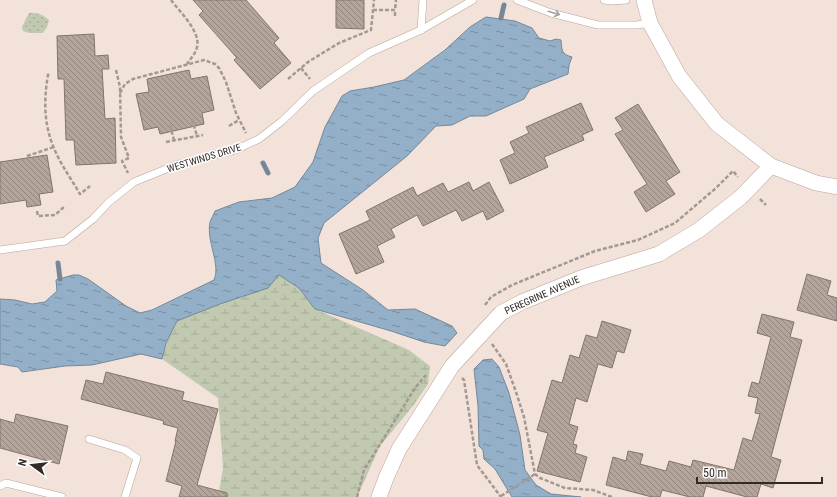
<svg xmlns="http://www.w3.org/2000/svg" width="837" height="497" font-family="'Roboto Condensed',sans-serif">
  <defs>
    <pattern id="wetland-marsh" width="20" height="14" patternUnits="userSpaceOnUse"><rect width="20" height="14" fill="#c1c9b0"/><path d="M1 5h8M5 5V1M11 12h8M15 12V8" fill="none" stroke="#a6ad97"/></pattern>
    <pattern id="park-dots" width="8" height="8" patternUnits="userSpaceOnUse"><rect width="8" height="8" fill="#c1c9b0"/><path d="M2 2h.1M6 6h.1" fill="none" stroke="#a6ad97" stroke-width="1.8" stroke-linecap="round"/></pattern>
    <pattern id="water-ripples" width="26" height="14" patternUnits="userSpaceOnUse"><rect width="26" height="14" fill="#93b0c8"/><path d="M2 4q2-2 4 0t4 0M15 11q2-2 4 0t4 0" fill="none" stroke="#798fa2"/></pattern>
    <pattern id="building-back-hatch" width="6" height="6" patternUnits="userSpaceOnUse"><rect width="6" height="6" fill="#b4a49b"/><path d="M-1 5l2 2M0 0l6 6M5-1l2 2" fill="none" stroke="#93867e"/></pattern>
  </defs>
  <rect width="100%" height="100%" fill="#f3e2d9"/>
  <polygon fill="url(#wetland-marsh)" points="279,275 299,288 315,309 409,350 430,366 428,384 413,406 380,446 357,497 218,497 223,468 218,398 162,359 166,343 177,321 220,304"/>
  <path fill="url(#park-dots)" d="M29 13C37 12 43 15 49 20L47 27 43 33H29L23 31 22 27Z"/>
  <g fill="url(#water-ripples)" stroke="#768898">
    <path d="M486 17 515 21 532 28 539 38 550 41 556 39 561 40C562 50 561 54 572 57L569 65 568 74 530 89 524 99 486 116H470L452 125 436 126 407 156 324 223 318 238 321 263 363 290 388 310 415 309 452 326 457 333 445 346 424 342 391 331 315 309 299 288 279 275 268 288 220 304 177 321 166 343 162 359 141 354 92 365 65 366 22 372 18 367 0 364V299L15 300 32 304 45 302 57 291 56 280 73 275H79L88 279 126 306 140 313 152 310 214 280C221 264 206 241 210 222 211 219 214 214 215 211L239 202 272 198 295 187 313 162 325 127 342 96 350 91 374 87 404 80 445 50 470 27Z"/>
    <polygon points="492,359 499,367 509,393 520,435 525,470 536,485 551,494 581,497 512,497 495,469 484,459 483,450 479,446 478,406 474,369 483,360"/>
  </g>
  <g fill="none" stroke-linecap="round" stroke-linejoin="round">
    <g stroke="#768898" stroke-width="5">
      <polyline points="501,18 504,5"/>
      <polyline points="263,163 268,173"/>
      <polyline points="58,263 60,279"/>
    </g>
  </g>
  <g fill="url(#building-back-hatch)" stroke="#83746b">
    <polygon points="193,0 246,0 279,38 274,43 291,63 260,89 234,60 237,58 199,15 203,11"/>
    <polygon points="336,0 364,0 364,29 336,28"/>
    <polygon points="94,34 95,56 108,55 109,69 102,69 105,119 115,118 116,163 76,165 74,140 66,140 64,79 58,79 57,36"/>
    <polygon points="189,70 191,79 207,76 214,110 202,113 204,124 160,134 158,127 144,130 136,94 149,92 147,79"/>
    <polygon points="581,103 593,130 582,135 584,140 544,157 548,167 510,184 500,160 515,153 510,142 529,133 526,127"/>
    <polygon points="638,104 680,172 666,181 675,194 646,212 634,192 647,184 615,134 623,130 615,118"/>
    <polygon points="47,155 53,192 39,194 41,205 27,207 26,200 0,204 0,162"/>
    <polygon points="469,182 473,191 489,182 504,211 487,220 483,211 462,221 456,210 423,226 417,215 391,229 395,237 377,246 384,262 356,274 339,234 370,220 366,211 413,187 417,196 443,183 448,192"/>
    <polygon points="807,274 831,281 827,295 837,298 837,321 797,310"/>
    <polygon points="762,314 794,322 790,337 802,340 771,457 781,460 773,488 761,484 757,497 747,497 706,486 703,497 690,497 662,490 660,497 652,497 606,485 613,457 626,461 628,451 643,454 640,464 666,471 669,461 691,467 693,460 734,470 743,438 752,441 760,414 755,413 758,398 748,396 752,382 759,384 771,337 757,333"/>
    <polygon points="602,321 631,330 624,353 617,351 612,368 598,364 587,402 576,398 569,424 578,427 573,444 577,445 575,453 587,457 580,482 537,471 548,433 537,430 552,380 562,383 570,355 579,358 586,335 597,338"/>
    <polygon points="106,372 184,392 182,400 218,409 197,485 227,493 227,497 179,497 182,486 166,481 176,441 175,441 178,428 163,424 164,421 81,399 86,380 103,384"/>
    <polygon points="16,414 68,426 59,464 0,448 0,419 14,423"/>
  </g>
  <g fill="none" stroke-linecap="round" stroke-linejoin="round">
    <g stroke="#b6a69d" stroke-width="8">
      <g id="service">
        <polyline points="517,0 551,13 598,25 637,25 650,23"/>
        <polyline points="604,0 612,1 626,0"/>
        <polyline points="421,30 423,0"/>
        <polyline points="0,250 65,241 93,219 109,202 134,182 176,165 235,150 259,139 282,121 313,91 369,53 421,30 473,0"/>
        <polyline points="89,439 125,450 137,458 125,497"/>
        <polyline points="0,486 6,483 62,497"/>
      </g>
    </g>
    <g stroke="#b6a69d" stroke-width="16">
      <g id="minor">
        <polyline points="644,0 650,23 679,76 717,124 771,166 816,183 837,187"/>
        <polyline points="379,497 386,478 399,449 452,366 501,313 522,302 581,278 659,254 699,230 741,197 771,166"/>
      </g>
    </g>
    <g stroke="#a59891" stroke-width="2.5" stroke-dasharray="4 2" stroke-linecap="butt">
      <path d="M171 0C180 12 201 32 197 47 196 53 191 58 187 64"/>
      <polyline points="373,10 395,10 396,0"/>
      <polyline points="395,16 395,10"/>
      <polyline points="301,68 310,79"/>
      <polyline points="116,70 120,87 121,137 129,158 122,161 128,173"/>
      <path d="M49 74 48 75C43 103 44 130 58 157 64 169 73 182 80 194L90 186"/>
      <polyline points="288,79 308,62 339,43 371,30 374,0"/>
      <polyline points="120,93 125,84 133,79 204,60 215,64 219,68 226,82 236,113 246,133"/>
      <polyline points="192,119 197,136"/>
      <polyline points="170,125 174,140"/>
      <polyline points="229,126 239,120"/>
      <polyline points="166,142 203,135"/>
      <polyline points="27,156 54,147"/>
      <polyline points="760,199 766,205"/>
      <polyline points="37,211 38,216 55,215 64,207"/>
      <polyline points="485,305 491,297 512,285 595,251 638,240 675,223 716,188 733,171 738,177"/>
      <polyline points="492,344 506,364 516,392 524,417 535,474 540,478 565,488 593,490 612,497"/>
      <polyline points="462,378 464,380 477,465 501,497"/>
      <polyline points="501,496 535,474"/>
      <polyline points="357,497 364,470 415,388 426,375"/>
    </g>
    <use href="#service" stroke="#fff" stroke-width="7"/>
    <use href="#minor" stroke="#fff" stroke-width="15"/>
  </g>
  <defs><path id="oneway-shaft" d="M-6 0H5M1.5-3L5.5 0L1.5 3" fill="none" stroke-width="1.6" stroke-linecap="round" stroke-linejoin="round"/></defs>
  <use stroke="#a29f9e" href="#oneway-shaft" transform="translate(554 13) rotate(17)"/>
  <g text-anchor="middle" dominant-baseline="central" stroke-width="3" stroke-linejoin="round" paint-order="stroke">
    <g font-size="10" fill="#312a27" stroke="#fff">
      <text transform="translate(204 158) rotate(-17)">WESTWINDS DRIVE</text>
      <text transform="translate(542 295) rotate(-24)">PEREGRINE AVENUE</text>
    </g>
  </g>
  <g transform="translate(32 465) rotate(285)" stroke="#ffffff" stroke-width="3" paint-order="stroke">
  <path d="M0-3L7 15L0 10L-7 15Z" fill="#312a27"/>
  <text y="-6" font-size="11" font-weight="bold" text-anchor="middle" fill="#312a27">N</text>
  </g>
  <path d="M697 477v6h125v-6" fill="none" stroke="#312a27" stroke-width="2"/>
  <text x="703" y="477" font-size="12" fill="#312a27" stroke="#ffffff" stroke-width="3" paint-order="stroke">50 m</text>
</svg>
